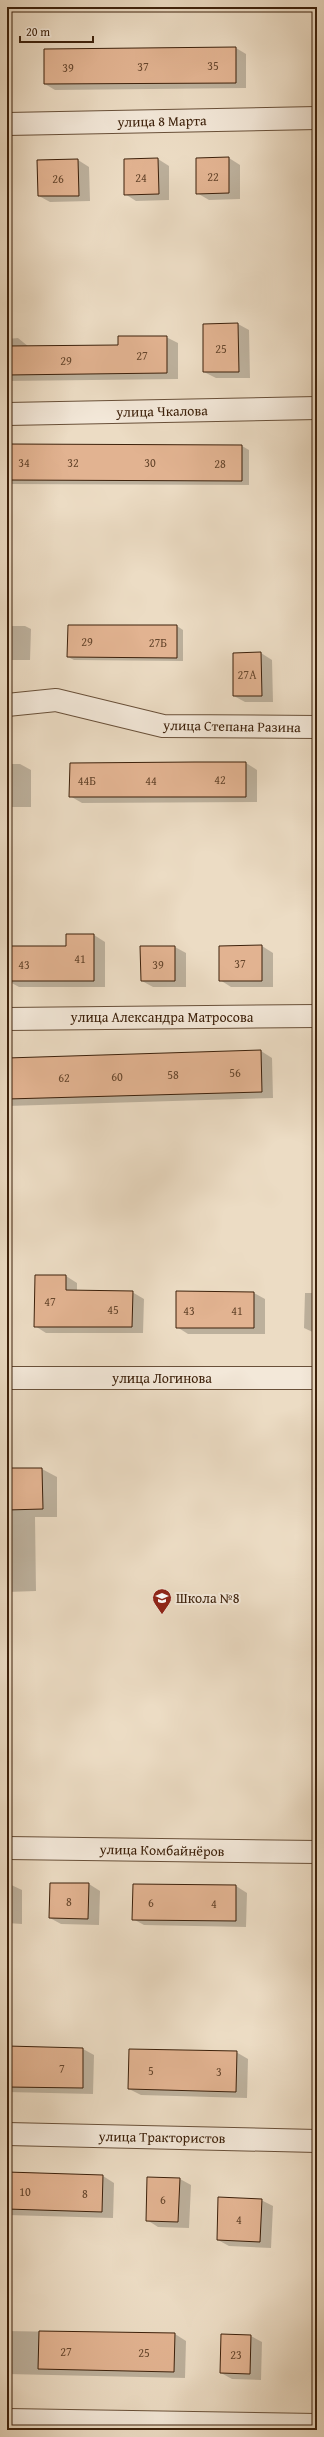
<svg xmlns="http://www.w3.org/2000/svg" width="324" height="2437" font-family="'Gentium Book Plus',serif">
  <rect width="100%" height="100%" fill="#ecdcc4"/>
  <filter id="stains"><feTurbulence type="fractalNoise" baseFrequency=".005" numOctaves="4"/><feColorMatrix values="0 0 0 0 .2 0 0 0 0 .09 0 0 0 0 .02 0 0 0 .5 -.17"/></filter>
  <radialGradient id="worn" r=".72"><stop offset=".6" stop-color="#630" stop-opacity="0"/><stop offset="1" stop-color="#630" stop-opacity=".3"/></radialGradient>
  <g fill="#0003">
    <polygon points="236,48 246,54 246,88 55,90 45,84"/>
    <polygon points="229,158 240,165 240,199 209,200 197,193"/>
    <polygon points="158,159 169,166 169,200 136,201 125,194"/>
    <polygon points="78,160 89,167 90,201 50,202 39,196 38,161"/>
    <polygon points="238,324 249,330 250,378 216,378 204,372"/>
    <polygon points="166,337 178,343 178,379 7,381 7,339 18,338 29,347 119,346"/>
    <polygon points="7,445 242,446 249,450 249,485 7,484"/>
    <polygon points="7,626 25,626 31,629 30,660 7,660"/>
    <polygon points="69,626 177,626 183,630 183,661 74,660 68,657"/>
    <polygon points="261,653 272,660 273,702 245,702 234,696"/>
    <polygon points="246,763 257,770 257,802 82,803 70,796 70,764"/>
    <polygon points="7,764 20,764 31,770 31,807 7,807"/>
    <polygon points="94,935 105,942 105,987 19,987 8,981 67,947"/>
    <polygon points="262,946 273,953 273,987 231,987 220,980"/>
    <polygon points="175,947 186,953 186,987 153,987 142,981"/>
    <polygon points="261,1051 272,1058 273,1098 7,1106 7,1059"/>
    <polygon points="36,1276 66,1276 77,1283 77,1291 132,1292 144,1299 143,1333 46,1333 35,1326"/>
    <polygon points="177,1292 254,1293 265,1299 265,1334 188,1334 177,1327"/>
    <polygon points="305,1293 317,1293 317,1334 304,1328"/>
    <polygon points="7,1469 42,1469 57,1477 57,1517 35,1517 36,1591 7,1592"/>
    <polygon points="7,1883 22,1890 22,1924 7,1923"/>
    <polygon points="89,1884 100,1891 99,1925 61,1924 50,1918"/>
    <polygon points="236,1886 247,1893 246,1927 144,1925 133,1919"/>
    <polygon points="7,2047 83,2049 94,2055 93,2094 7,2092"/>
    <polygon points="236,2052 248,2059 247,2098 141,2095 129,2089"/>
    <polygon points="7,2173 103,2176 114,2183 113,2218 7,2215"/>
    <polygon points="180,2179 191,2185 189,2228 158,2227 147,2220"/>
    <polygon points="261,2200 273,2206 271,2248 229,2246 218,2240"/>
    <polygon points="7,2331 175,2334 186,2341 185,2378 7,2374"/>
    <polygon points="251,2336 262,2342 261,2380 232,2379 221,2373"/>
  </g>
  <g fill="#e2b391" stroke="#3d210b">
    <polygon points="236,47 236,83 44,84 44,49"/>
    <polygon points="229,157 229,193 196,194 196,158"/>
    <polygon points="158,158 159,194 124,195 124,159"/>
    <polygon points="78,159 79,196 38,196 37,160"/>
    <polygon points="238,323 239,372 203,372 203,324"/>
    <polygon points="118,336 167,336 167,373 7,375 7,346 118,345"/>
    <polygon points="7,444 242,445 242,481 7,480"/>
    <polygon points="68,625 177,625 177,658 67,657"/>
    <polygon points="261,652 262,696 233,696 233,653"/>
    <polygon points="194,762 246,762 246,797 69,797 70,763"/>
    <polygon points="66,934 94,934 94,981 7,981 7,946 66,946"/>
    <polygon points="262,945 262,981 219,981 219,946"/>
    <polygon points="140,946 175,946 175,981 141,981"/>
    <polygon points="261,1050 262,1092 7,1099 7,1058"/>
    <polygon points="35,1275 66,1275 66,1290 133,1291 132,1327 34,1327"/>
    <polygon points="176,1291 254,1292 254,1328 176,1328"/>
    <polygon points="7,1468 42,1468 43,1509 7,1510"/>
    <polygon points="50,1883 89,1883 88,1919 49,1918"/>
    <polygon points="133,1884 236,1885 236,1921 132,1920"/>
    <polygon points="7,2046 83,2048 83,2088 7,2087"/>
    <polygon points="129,2049 237,2051 236,2092 128,2089"/>
    <polygon points="7,2172 103,2175 102,2212 7,2209"/>
    <polygon points="147,2177 180,2178 178,2222 146,2221"/>
    <polygon points="218,2197 262,2199 260,2242 217,2240"/>
    <polygon points="39,2331 175,2333 174,2372 38,2369"/>
    <polygon points="221,2334 251,2335 250,2374 220,2373"/>
  </g>
  <g fill="none" stroke-linecap="round" stroke-linejoin="round">
    <g stroke="#695039" stroke-width="24">
      <g id="minor">
        <polyline points="7,124 317,118"/>
        <polyline points="7,414 317,408"/>
        <polyline points="7,705 56,700 163,726 317,727"/>
        <polyline points="7,1019 317,1016"/>
        <polyline points="7,1378 317,1378"/>
        <polyline points="7,1848 317,1852"/>
        <polyline points="7,2134 317,2141"/>
        <polyline points="7,2420 317,2425"/>
      </g>
    </g>
    <use href="#minor" stroke="#f3e8d9" stroke-width="22"/>
  </g>
  <defs>
    <g id="school-pin" transform="scale(1)"><path d="M0 17L-7.5 6A9.5 9.5 0 1 1 7.5 6Z" fill="#8f2418" stroke="#f3e8d9"/><path d="M0-5L7-2L0 1L-7-2ZM-4 1L0 2.5L4 1V4Q0 6-4 4Z" fill="#fff"/></g>
  </defs>
  <g fill-rule="evenodd">
    <use href="#school-pin" x="162" y="1598"/>
  </g>
  <g text-anchor="middle" dominant-baseline="central" stroke-width="4" stroke-linejoin="round" paint-order="stroke">
    <g font-size="12" fill="#66462c">
      <text x="213" y="65">35</text>
      <text x="143" y="66">37</text>
      <text x="68" y="67">39</text>
      <text x="213" y="176">22</text>
      <text x="141" y="177">24</text>
      <text x="58" y="178">26</text>
      <text x="221" y="348">25</text>
      <text x="142" y="355">27</text>
      <text x="66" y="360">29</text>
      <text x="24" y="462">34</text>
      <text x="73" y="462">32</text>
      <text x="150" y="462">30</text>
      <text x="220" y="463">28</text>
      <text x="87" y="641">29</text>
      <text x="158" y="642">27Б</text>
      <text x="247" y="674">27А</text>
      <text x="220" y="779">42</text>
      <text x="87" y="780">44Б</text>
      <text x="151" y="780">44</text>
      <text x="80" y="958">41</text>
      <text x="240" y="963">37</text>
      <text x="24" y="964">43</text>
      <text x="158" y="964">39</text>
      <text x="235" y="1072">56</text>
      <text x="173" y="1074">58</text>
      <text x="117" y="1076">60</text>
      <text x="64" y="1077">62</text>
      <text x="50" y="1301">47</text>
      <text x="113" y="1309">45</text>
      <text x="189" y="1310">43</text>
      <text x="237" y="1310">41</text>
      <text x="69" y="1901">8</text>
      <text x="151" y="1902">6</text>
      <text x="214" y="1903">4</text>
      <text x="62" y="2068">7</text>
      <text x="151" y="2070">5</text>
      <text x="219" y="2071">3</text>
      <text x="25" y="2191">10</text>
      <text x="85" y="2193">8</text>
      <text x="163" y="2199">6</text>
      <text x="239" y="2219">4</text>
      <text x="66" y="2351">27</text>
      <text x="144" y="2352">25</text>
      <text x="236" y="2354">23</text>
    </g>
    <g font-size="14" fill="#3d210b" stroke="#f3e8d9">
      <text transform="translate(162 121) rotate(-1)">улица 8 Марта</text>
      <text transform="translate(162 411) rotate(-1)">улица Чкалова</text>
      <text transform="translate(232 726) rotate(1)">улица Степана Разина</text>
      <text x="162" y="1017">улица Александра Матросова</text>
      <text x="162" y="1378">улица Логинова</text>
      <text transform="translate(162 1850) rotate(1)">улица Комбайнёров</text>
      <text transform="translate(162 2137) rotate(1)">улица Трактористов</text>
    </g>
    <g font-size="14" fill="#3d210b" stroke="#f3e8d9" text-anchor="start">
      <text x="176" y="1598">Школа №8</text>
    </g>
  </g>
  <rect width="324" height="2437" fill="none" stroke="#ecdcc4" stroke-width="24"/>
  <rect x="8" y="8" width="308" height="2421" fill="none" stroke="#3d210b" stroke-width="2"/>
  <rect x="12" y="12" width="300" height="2413" fill="none" stroke="#3d210b"/>
  <path d="M20 36v6h73v-6" fill="none" stroke="#3d210b" stroke-width="2"/>
  <text x="26" y="36" font-size="12" fill="#3d210b" stroke="#f3e8d9" stroke-width="3" paint-order="stroke">20 m</text>
  <rect width="100%" height="100%" filter="url(#stains)"/>
  <rect width="100%" height="100%" fill="url(#worn)"/>
</svg>
